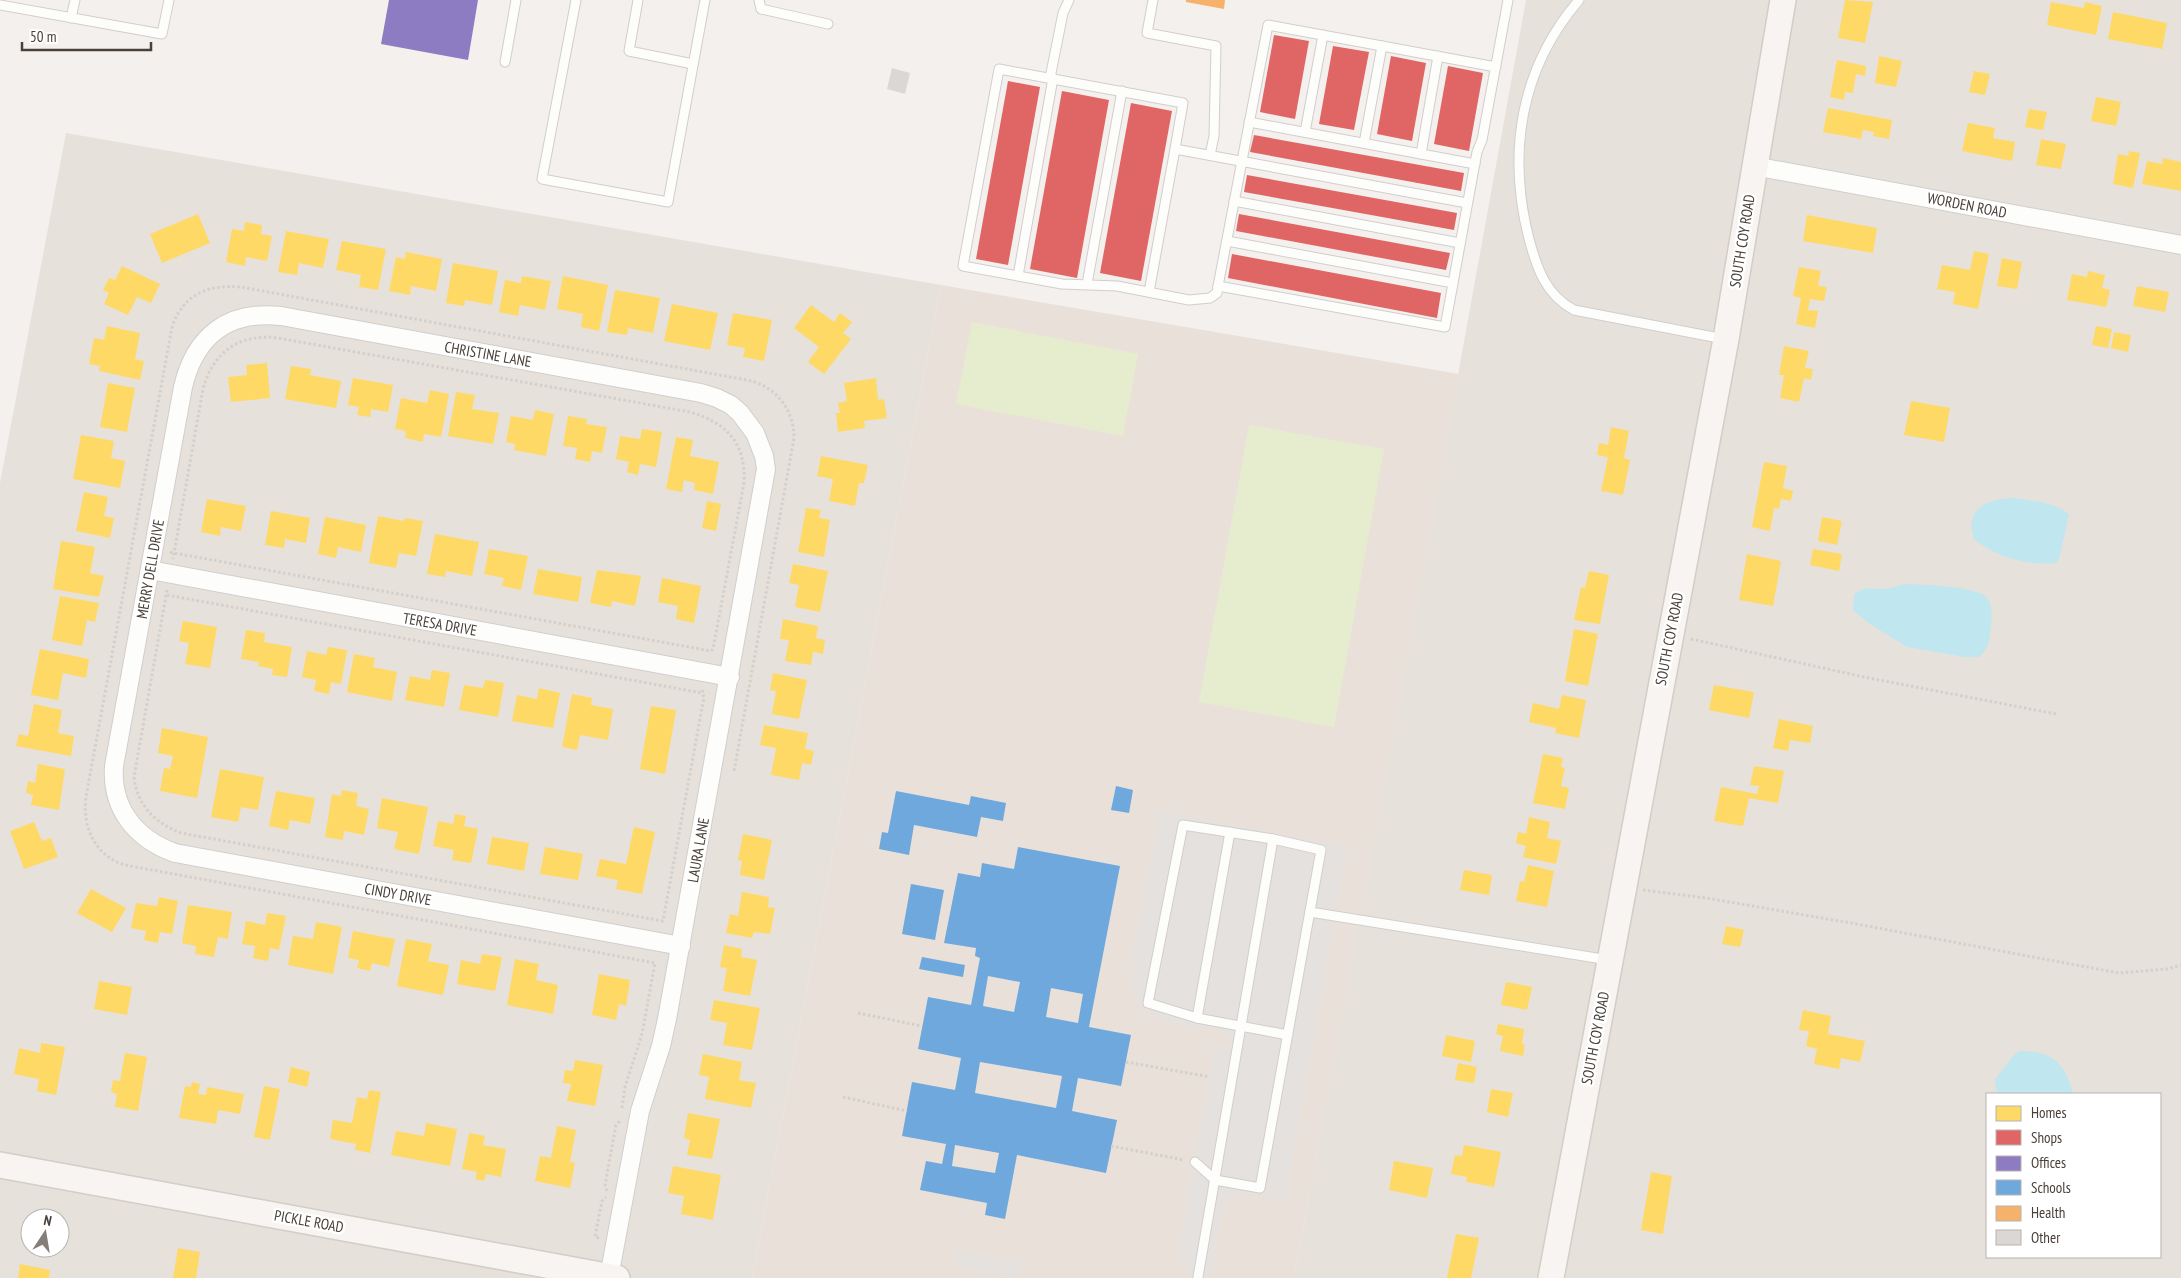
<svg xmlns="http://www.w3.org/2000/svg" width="2181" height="1278" font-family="'PT Sans Narrow',sans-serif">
  <rect width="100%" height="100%" fill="#f3f0ed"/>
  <g fill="#e7e1db" fill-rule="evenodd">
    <path d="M1526 0H2181V1278H1294ZM1987 1094H2160V1257H1987Z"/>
    <path d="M66 133 941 285 752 1278H0V483ZM30 1218H60V1248H30Z"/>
  </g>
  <polygon fill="#e9e1d9" points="941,285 1459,374 1294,1278 752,1278"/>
  <g fill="#e6ecce">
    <polygon points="972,322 1138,354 1123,436 956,404"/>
    <polygon points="1249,425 1384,449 1334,727 1199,702"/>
  </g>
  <g fill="#e5e1de">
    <polygon points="1160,811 1347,847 1285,1201 1249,1194 1239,1195 1229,1199 1223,1206 1210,1278 1188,1275 1190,1261 1178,1258 1215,1046 1231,1049 1231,1041 1227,1032 1167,1022 1153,1016 1136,999 1132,990 1136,965 1131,964"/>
    <polygon points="958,1252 1020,1262 1017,1278 955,1267"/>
  </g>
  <g fill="#c0e6ef">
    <path d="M2013 498C2029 500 2059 503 2069 515L2059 559 2056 563C2028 566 1995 557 1974 539 1964 508 1987 499 2013 498Z"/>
    <path d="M1908 584C1926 585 1971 586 1985 596 1993 603 1992 616 1991 625 1990 638 1989 648 1979 657H1965L1907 647 1867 622 1853 610 1854 595C1863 585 1872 590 1884 589 1892 588 1900 585 1908 584Z"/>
    <path d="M2020 1051C2053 1050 2066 1065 2073 1094H1997L1995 1079 2014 1055Z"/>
  </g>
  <g fill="#ffd966">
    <polygon points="1845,0 1873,2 1865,43 1838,38"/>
    <polygon points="2051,2 2084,8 2085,2 2102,6 2096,35 2047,25"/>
    <polygon points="2113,12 2167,23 2162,49 2108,39"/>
    <polygon points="1879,56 1902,61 1896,87 1875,83"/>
    <polygon points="1837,60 1866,66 1865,76 1856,74 1853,93 1845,92 1844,100 1830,97"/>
    <polygon points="1974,71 1990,74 1985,95 1969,92"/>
    <polygon points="2096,97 2121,102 2116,126 2091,121"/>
    <polygon points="1828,108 1892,120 1889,139 1873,136 1874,132 1863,130 1861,139 1823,132"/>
    <polygon points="2029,109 2047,112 2043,130 2025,127"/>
    <polygon points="1968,123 1995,128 1993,138 2015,142 2012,161 1962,151"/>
    <polygon points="2041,139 2066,144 2061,169 2036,165"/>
    <polygon points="2129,151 2140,153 2133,188 2113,184 2118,154 2128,156"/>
    <polygon points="2163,158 2181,162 2181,191 2142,184 2147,161 2162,164"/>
    <polygon points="198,214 210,243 162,263 150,234"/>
    <polygon points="1807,215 1877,228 1873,253 1803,241"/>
    <polygon points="245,222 262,225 261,234 272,236 267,261 246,257 245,266 226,262 232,229 244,231"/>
    <polygon points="286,231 329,239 323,268 299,263 297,275 278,272"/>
    <polygon points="342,241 386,249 378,290 359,287 361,275 336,270"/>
    <polygon points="1974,251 1989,254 1978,309 1953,304 1955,292 1937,289 1942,265 1970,270"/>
    <polygon points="406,252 442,259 436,291 411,286 410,295 389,291 396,257 405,259"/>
    <polygon points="2002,258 2022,262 2017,289 1997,286"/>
    <polygon points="453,263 498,271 492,305 465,300 464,306 446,303"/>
    <polygon points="122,266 160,284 151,303 137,297 128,315 104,304 109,293 103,290 109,278 115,280"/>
    <polygon points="1799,267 1821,271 1818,286 1827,287 1824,301 1810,299 1808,310 1818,311 1815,328 1796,324 1801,298 1793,296"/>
    <polygon points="2088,271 2105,275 2102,288 2110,290 2106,307 2067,300 2072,274 2087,277"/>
    <polygon points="522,276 551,281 545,310 520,305 518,316 499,312 505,280 521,283"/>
    <polygon points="563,276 608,285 599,331 581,327 583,314 557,309"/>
    <polygon points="2137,286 2169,292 2165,312 2133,306"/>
    <polygon points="615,290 660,298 653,333 628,328 627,335 607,332"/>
    <polygon points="672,304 718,313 710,350 664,341"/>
    <polygon points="811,305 834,322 840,313 852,322 843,333 851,339 824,374 808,362 819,347 794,328"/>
    <polygon points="733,313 772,320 764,361 743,357 745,348 727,345"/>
    <polygon points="107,326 140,333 135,359 144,361 140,380 99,371 100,366 89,364 94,338 104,340"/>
    <polygon points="2096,326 2112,329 2108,348 2092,345"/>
    <polygon points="2114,332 2131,335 2128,352 2111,348"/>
    <polygon points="1784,346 1809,351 1805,368 1813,369 1811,380 1804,378 1799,402 1780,398 1784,375 1779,375"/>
    <polygon points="267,363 270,398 231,402 228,377 247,375 246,365"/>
    <polygon points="291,366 311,369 310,375 341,381 336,408 285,399"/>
    <polygon points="353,378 393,385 388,412 371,409 370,417 357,415 359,407 348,405"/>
    <polygon points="876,378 878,400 884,399 887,418 864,421 865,428 838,432 836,413 840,413 838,403 847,401 844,383"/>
    <polygon points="108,383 135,388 127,432 100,427"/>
    <polygon points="430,390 449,394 441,437 424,434 423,442 405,438 406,431 395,429 401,398 427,403"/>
    <polygon points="456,392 475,395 472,409 499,413 493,444 448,436"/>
    <polygon points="1911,401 1950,408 1944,442 1904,435"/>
    <polygon points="535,410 554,414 546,456 514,450 515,444 506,442 511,416 533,420"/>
    <polygon points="568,416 587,419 586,424 607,427 602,453 592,451 590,462 575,459 577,448 563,446"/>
    <polygon points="1611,427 1629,431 1624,458 1630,460 1623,495 1601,491 1608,457 1597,455 1599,443 1608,445"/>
    <polygon points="642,429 662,432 656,467 640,464 638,475 627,472 629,462 616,459 620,436 640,439"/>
    <polygon points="81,435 114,441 111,458 125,461 120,488 73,479"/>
    <polygon points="676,437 693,440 690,456 719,462 713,494 694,490 695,483 684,480 682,492 666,489"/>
    <polygon points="821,456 868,465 864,483 859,483 855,506 829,501 833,479 817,476"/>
    <polygon points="1764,462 1787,466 1783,488 1793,491 1791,501 1781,499 1779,509 1774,508 1770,531 1752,527"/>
    <polygon points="84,492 108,497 104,516 114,518 110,538 76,531"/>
    <polygon points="207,499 246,506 241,531 221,527 220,536 201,532"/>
    <polygon points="707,501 721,504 716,531 702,528"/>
    <polygon points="806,508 821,510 819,518 830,520 824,557 798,552"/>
    <polygon points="271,511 310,518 306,543 285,539 284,548 265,545"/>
    <polygon points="378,516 404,521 405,518 423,521 416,556 399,553 396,568 369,563"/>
    <polygon points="325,517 366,525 361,552 338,547 336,558 318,554"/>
    <polygon points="1822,517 1842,521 1837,545 1818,541"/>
    <polygon points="435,534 479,542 472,576 446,571 445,577 427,574"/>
    <polygon points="61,541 95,547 90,573 104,576 99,597 53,589"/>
    <polygon points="489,549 528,556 521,590 502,586 504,578 484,574"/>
    <polygon points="1813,549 1842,554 1839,571 1810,565"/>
    <polygon points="1747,554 1781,561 1773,606 1739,600"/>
    <polygon points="793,564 828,571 820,612 795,607 799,585 789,583"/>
    <polygon points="538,569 582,577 578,602 533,594"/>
    <polygon points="597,570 641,576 635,606 612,601 611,607 590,603"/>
    <polygon points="1589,571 1609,575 1600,624 1574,620 1581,587 1585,588"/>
    <polygon points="662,578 701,586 694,623 676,619 678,606 658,602"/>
    <polygon points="60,596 99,603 95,622 87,620 82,646 52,640"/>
    <polygon points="783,619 818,626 816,638 825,640 823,654 813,652 811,665 785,661 789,640 780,639"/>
    <polygon points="183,621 217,627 210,668 185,664 189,643 179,641"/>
    <polygon points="1574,629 1598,634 1588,686 1565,681"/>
    <polygon points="246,630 265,633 264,642 292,647 287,677 272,675 273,669 258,666 259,662 241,659"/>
    <polygon points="328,647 347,650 341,684 331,682 329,694 314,691 316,680 302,677 307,651 326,655"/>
    <polygon points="40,649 89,659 86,678 63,673 58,700 31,695"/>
    <polygon points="354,654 375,658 373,667 397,672 392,701 347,692"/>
    <polygon points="432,670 450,673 444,707 405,700 410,676 430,680"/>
    <polygon points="773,673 807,680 799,719 772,714 776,691 770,690"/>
    <polygon points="485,680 504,683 498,717 459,710 464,685 483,688"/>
    <polygon points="1714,685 1754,692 1749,718 1709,710"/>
    <polygon points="539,688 560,693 553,728 512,721 517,695 537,699"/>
    <polygon points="572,694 592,698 591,705 613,709 608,740 580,735 577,750 562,747"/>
    <polygon points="1562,695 1586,700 1579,738 1555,733 1556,728 1529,722 1533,703 1559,709"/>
    <polygon points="34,704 62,710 58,733 74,736 71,756 16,746 19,734 28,736"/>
    <polygon points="651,706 676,710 665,774 640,769"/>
    <polygon points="1779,719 1813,726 1810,743 1790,740 1788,751 1773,748"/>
    <polygon points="764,725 808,733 805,749 814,751 811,765 802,763 799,780 771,775 776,748 760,745"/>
    <polygon points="162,728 208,737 197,798 160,791 164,768 170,769 173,756 158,753"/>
    <polygon points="1543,754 1563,758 1561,767 1565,768 1561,786 1569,788 1565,809 1533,803"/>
    <polygon points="38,764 65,769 59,810 31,805 33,795 26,793 28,781 35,783"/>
    <polygon points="1754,766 1784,771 1778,803 1749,798 1743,826 1714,821 1721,787 1757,794 1759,786 1750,785"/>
    <polygon points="220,769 264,777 258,810 241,807 238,822 211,817"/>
    <polygon points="342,790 358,793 356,806 369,809 364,835 344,831 343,840 325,837 332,794 341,796"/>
    <polygon points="276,791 315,798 310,824 290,820 288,830 269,826"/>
    <polygon points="382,798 428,807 419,854 394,849 398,832 377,828"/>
    <polygon points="455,814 466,816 464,826 478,829 471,863 452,860 454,850 433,846 438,821 453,824"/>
    <polygon points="1529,817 1550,822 1547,838 1561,841 1556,864 1523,857 1526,846 1516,843 1518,832 1526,834"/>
    <polygon points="34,822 42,841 51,838 58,857 24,869 10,831"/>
    <polygon points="634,827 655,832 642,894 616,889 618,880 596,876 600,859 626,864"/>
    <polygon points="743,834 772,840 764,880 740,875 742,861 738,860"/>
    <polygon points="492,837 529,843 524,871 487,864"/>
    <polygon points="545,847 583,854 578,880 540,874"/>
    <polygon points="1528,865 1554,871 1547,907 1516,901 1520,881 1524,882"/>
    <polygon points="1464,870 1492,875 1489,895 1460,890"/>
    <polygon points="91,889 126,908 112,932 77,913"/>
    <polygon points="742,892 769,897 768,907 775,908 770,934 754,932 752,938 726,933 730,914 738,916"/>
    <polygon points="159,897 178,901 172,934 160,932 158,943 144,940 146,931 131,928 136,903 157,906"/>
    <polygon points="188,905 232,912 228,939 218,937 214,957 195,954 196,946 182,943"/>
    <polygon points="267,913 286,916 279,950 270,948 268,961 253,958 255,946 242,944 246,921 265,925"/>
    <polygon points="316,922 342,927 333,974 288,965 293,936 313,939"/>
    <polygon points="1726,926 1744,930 1740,947 1722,944"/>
    <polygon points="353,931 395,939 389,967 372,963 370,971 357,968 359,960 348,958"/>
    <polygon points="406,939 432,944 428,961 449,965 443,995 397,986"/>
    <polygon points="724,945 742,949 741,957 757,960 750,996 723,991 727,968 720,967"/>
    <polygon points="482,954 502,957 495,991 457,984 461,960 480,964"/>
    <polygon points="515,959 539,964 536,980 558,985 553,1014 507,1005"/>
    <polygon points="599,974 630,980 626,1006 619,1004 616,1020 592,1015"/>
    <polygon points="99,981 132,987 127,1015 94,1009"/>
    <polygon points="1506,982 1532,987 1527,1010 1501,1005"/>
    <polygon points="714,1000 760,1008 752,1050 723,1045 727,1023 710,1020"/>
    <polygon points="1803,1010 1831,1016 1828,1034 1865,1041 1860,1062 1841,1058 1839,1069 1814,1064 1817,1049 1806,1046 1809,1031 1799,1030"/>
    <polygon points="1498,1024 1524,1029 1522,1044 1525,1045 1523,1056 1500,1051 1503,1036 1496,1034"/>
    <polygon points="1446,1035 1475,1041 1471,1062 1442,1056"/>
    <polygon points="41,1043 65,1047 56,1095 37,1091 39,1079 14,1074 19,1048 40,1053"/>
    <polygon points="125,1053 147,1057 138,1111 115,1107 117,1094 111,1092 113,1080 120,1081"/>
    <polygon points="703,1054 742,1062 739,1080 756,1083 751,1108 705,1099 709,1077 699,1075"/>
    <polygon points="575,1060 603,1065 595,1106 567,1101 571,1084 563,1083 565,1070 573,1071"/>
    <polygon points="1458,1063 1477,1067 1474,1083 1455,1080"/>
    <polygon points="291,1067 310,1072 307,1087 288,1082"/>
    <polygon points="192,1082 200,1084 198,1094 206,1095 207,1087 244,1094 240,1114 218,1110 216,1124 179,1118 185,1086 191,1087"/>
    <polygon points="264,1086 280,1089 270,1140 254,1137"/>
    <polygon points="1491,1089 1513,1093 1508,1117 1487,1112"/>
    <polygon points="369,1090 381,1092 370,1153 355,1150 356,1144 330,1139 333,1120 352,1123 357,1097 367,1099"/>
    <polygon points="688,1113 720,1119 712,1159 687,1155 690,1140 684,1138"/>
    <polygon points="426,1123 457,1129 450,1166 391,1155 396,1131 424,1136"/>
    <polygon points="557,1126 576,1130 570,1162 575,1163 570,1188 535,1181 540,1156 551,1158"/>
    <polygon points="469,1133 485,1136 483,1145 506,1149 501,1177 486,1174 484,1181 475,1179 477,1172 462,1169"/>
    <polygon points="1464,1145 1501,1152 1494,1187 1466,1182 1467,1177 1451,1174 1455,1155 1462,1156"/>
    <polygon points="1394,1161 1433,1168 1427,1198 1389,1190"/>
    <polygon points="673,1166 721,1175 713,1220 681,1214 684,1196 668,1193"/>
    <polygon points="1651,1172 1672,1176 1663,1234 1641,1230"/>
    <polygon points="1456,1234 1479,1238 1471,1278 1447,1278"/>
    <polygon points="178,1248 200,1252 196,1278 173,1278"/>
    <polygon points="20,1264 50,1270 49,1278 18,1278"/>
  </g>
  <g fill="#e06666">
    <polygon points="1274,35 1309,41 1295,119 1260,112"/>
    <polygon points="1333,46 1369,52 1354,130 1319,124"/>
    <polygon points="1391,56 1426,63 1412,141 1377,134"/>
    <polygon points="1448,66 1483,73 1469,151 1434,144"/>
    <polygon points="1008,81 1040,87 1008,265 976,259"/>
    <polygon points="1062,91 1109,100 1077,278 1030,269"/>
    <polygon points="1131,103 1172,111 1141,281 1100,273"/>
    <polygon points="1254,135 1464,173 1461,191 1250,152"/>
    <polygon points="1247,175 1457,213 1454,230 1244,192"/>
    <polygon points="1239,214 1450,253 1446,270 1236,231"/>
    <polygon points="1232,254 1441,293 1437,318 1228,278"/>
  </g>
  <polygon fill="#8e7cc3" points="389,0 478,0 468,60 381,44"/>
  <g fill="#6fa8dc" fill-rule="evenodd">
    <polygon points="1116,786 1133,790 1129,813 1111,810"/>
    <polygon points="896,791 969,805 971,796 1006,803 1003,821 981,817 977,837 914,825 909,855 879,849 882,832 888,833"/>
    <path d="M1018 847 1120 866 1089 1027 1131 1035 1121 1086 1078 1078 1072 1111 1117 1120 1106 1173 1017 1155 1005 1219 985 1215 987 1203 920 1190 926 1161 942 1164 946 1144 902 1136 912 1082 955 1090 961 1058 918 1049 928 997 971 1005 980 958 975 956 976 948 944 943 958 873 980 877 982 863 1014 869ZM988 976 1020 982 1014 1012 983 1006ZM1051 988 1083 994 1078 1023 1046 1017ZM980 1062 1062 1076 1056 1108 975 1093ZM955 1145 999 1153 995 1173 952 1166Z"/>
    <polygon points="911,884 944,890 935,940 902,934"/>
    <polygon points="922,957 965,965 963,977 919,969"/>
  </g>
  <polygon fill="#f6b26b" points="1186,0 1225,0 1224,9 1186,2"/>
  <polygon fill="#dbd7d4" points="892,68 910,73 905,94 887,89"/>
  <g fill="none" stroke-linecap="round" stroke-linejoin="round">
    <g stroke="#d1cecb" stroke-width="11">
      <g id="lane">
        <polyline points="576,0 542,179 668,202 705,0"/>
        <polyline points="638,0 629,51 693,64"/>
        <polyline points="759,0 761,9 828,24"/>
        <polyline points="1153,0 1147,33 1216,46 1214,136 1210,155"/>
        <path d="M1579 0C1520 69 1507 153 1529 239 1537 269 1546 295 1574 310L1724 339"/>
        <polyline points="0,5 162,34 169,0"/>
        <polyline points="71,18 75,0"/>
        <polyline points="505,62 516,0"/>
        <polyline points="1496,67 1268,25 1218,286 1445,327 1477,152 1482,140 1508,0"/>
        <polyline points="1050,78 1063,13 1069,0"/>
        <polyline points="1249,122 1475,164"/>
        <polyline points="1305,132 1323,35"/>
        <polyline points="1364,143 1382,46"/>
        <polyline points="1421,154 1438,56"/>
        <polyline points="1234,201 1460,243"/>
        <polyline points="1227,241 1453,283"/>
        <polyline points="1018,276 1053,78"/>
        <polyline points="1087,284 1122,91"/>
        <polyline points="1218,286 1217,293 1210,298 1189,300 1117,286 1062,284 963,266 999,69 1183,103 1175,149 1467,203"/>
        <polyline points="1149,292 1175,149"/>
        <polyline points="1310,912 1609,960"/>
        <polyline points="1197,1018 1230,832"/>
        <polyline points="1195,1162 1215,1180 1260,1188 1321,850 1273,839 1183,825 1148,1003 1197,1018 1288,1035"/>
        <polyline points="1198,1277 1273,839"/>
      </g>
    </g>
    <g stroke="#d1cecb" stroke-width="20">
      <g id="street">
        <polyline points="1754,166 2181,245"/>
        <polyline points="150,570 730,677"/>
        <path d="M609 1277 640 1111 661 1046 667 1019 766 469 764 456 755 433 740 413 731 405 717 398 701 393 281 316C228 310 195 336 183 387L114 766C111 809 136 839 175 853L681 946"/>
      </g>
    </g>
    <g stroke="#d3cdc6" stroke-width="28">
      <g id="secondary">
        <polyline points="0,1165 617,1278"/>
        <polyline points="1551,1278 1726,339 1783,0"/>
      </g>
    </g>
    <g stroke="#d3d0cc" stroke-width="3" stroke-dasharray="2.5 2.5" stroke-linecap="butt">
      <path d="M170 552 174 553 711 651 713 649 744 483C746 443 727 423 690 412L278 338C240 333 213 352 203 389L174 553 173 559"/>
      <path d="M167 590 134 777C137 805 155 823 181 833L663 921 704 697 702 693 703 690"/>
      <polyline points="167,595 702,693"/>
      <polyline points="1691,639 1864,677 2056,714"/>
      <polyline points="1643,890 1706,898 1851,923 2119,973 2167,969 2181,965"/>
      <polyline points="858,1013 922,1026"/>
      <polyline points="1126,1062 1210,1077"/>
      <polyline points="843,1097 907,1111"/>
      <path d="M622 1108 625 1087 642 1034 655 963 125 865C95 856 82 827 86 797L172 327C183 294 209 284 241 287L752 381C778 389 794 411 794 438L734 771"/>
      <polyline points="1111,1146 1184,1160"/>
      <polyline points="607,1191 605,1185 616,1125 620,1121"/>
      <polyline points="599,1238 595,1237 602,1201 606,1197"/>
    </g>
    <use href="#lane" stroke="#fdfdfc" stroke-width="9"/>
    <use href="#street" stroke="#fdfdfc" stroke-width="18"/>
    <use href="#secondary" stroke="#f7f4f1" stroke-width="25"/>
  </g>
  <g text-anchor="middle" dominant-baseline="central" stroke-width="5" stroke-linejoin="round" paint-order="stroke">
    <g font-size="15" fill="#4a4039" stroke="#fff">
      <text transform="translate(1967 205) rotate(11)">WORDEN ROAD</text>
      <text transform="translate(1742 241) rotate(-81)">SOUTH COY ROAD</text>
      <text transform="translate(488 354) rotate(10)">CHRISTINE LANE</text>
      <text transform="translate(150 569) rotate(-80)">MERRY DELL DRIVE</text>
      <text transform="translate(440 624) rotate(10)">TERESA DRIVE</text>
      <text transform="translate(1669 639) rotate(-79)">SOUTH COY ROAD</text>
      <text transform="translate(698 850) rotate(-80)">LAURA LANE</text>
      <text transform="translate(398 894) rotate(10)">CINDY DRIVE</text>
      <text transform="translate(1595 1038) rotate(-79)">SOUTH COY ROAD</text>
      <text transform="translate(309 1221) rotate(10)">PICKLE ROAD</text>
    </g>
  </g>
  <rect x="1986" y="1093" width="175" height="165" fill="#ffffff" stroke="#b7b3b0"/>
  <rect x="1996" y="1106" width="25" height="15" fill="#ffd966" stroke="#b7b3b0"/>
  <text x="2031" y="1118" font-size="15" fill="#4a4039">Homes</text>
  <rect x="1996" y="1130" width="25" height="15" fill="#e06666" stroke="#b7b3b0"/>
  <text x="2031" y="1143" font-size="15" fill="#4a4039">Shops</text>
  <rect x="1996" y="1156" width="25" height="15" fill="#8e7cc3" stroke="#b7b3b0"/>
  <text x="2031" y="1168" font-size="15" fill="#4a4039">Offices</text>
  <rect x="1996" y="1180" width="25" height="15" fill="#6fa8dc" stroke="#b7b3b0"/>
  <text x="2031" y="1193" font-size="15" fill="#4a4039">Schools</text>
  <rect x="1996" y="1206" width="25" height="15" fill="#f6b26b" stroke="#b7b3b0"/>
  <text x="2031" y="1218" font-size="15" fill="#4a4039">Health</text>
  <rect x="1996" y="1230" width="25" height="15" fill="#dbd7d4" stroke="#b7b3b0"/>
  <text x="2031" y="1243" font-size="15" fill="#4a4039">Other</text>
  <g transform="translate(45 1233) rotate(12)"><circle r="24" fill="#ffffff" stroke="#b7b3b0"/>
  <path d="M0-4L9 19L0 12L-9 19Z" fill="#857e78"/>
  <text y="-8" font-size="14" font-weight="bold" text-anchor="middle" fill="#4a4039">N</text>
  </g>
  <path d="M22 42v8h129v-8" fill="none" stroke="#4a4039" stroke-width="2.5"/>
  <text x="30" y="42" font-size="15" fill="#4a4039" stroke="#ffffff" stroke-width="4" paint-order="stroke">50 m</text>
</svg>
